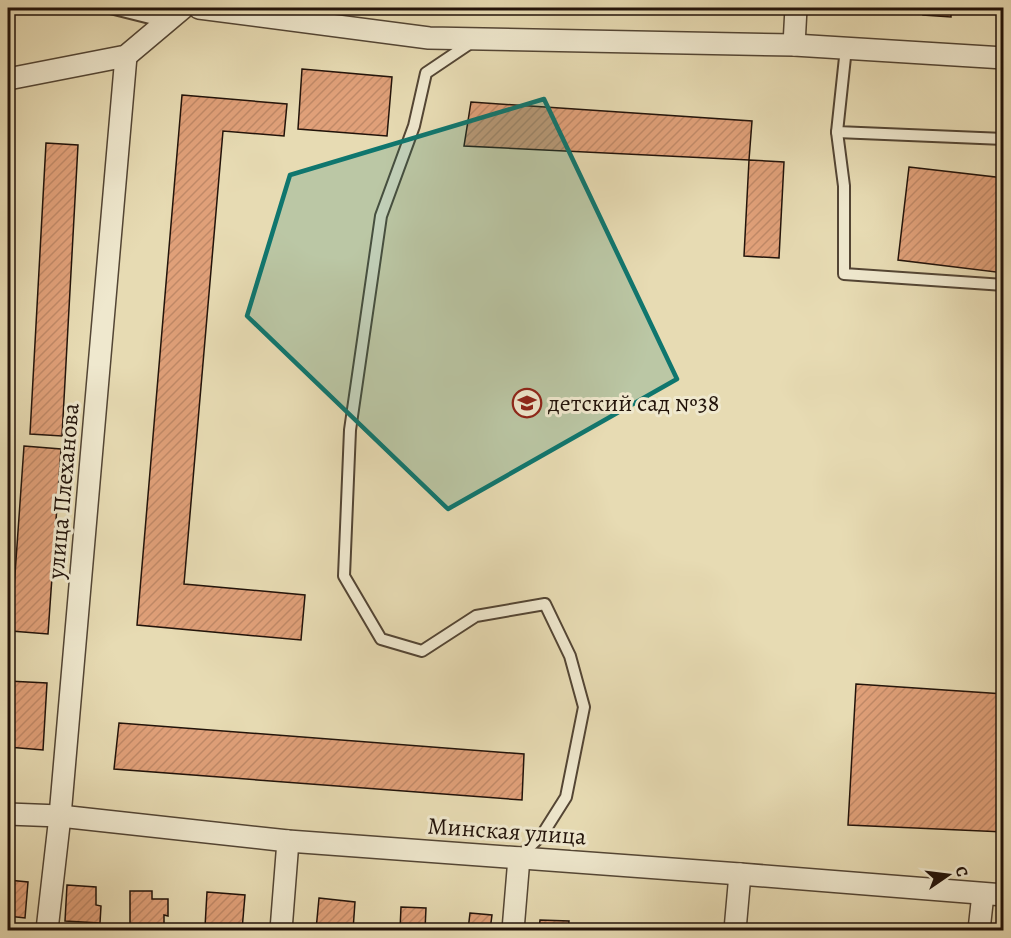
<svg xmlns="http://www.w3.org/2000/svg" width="1011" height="938" font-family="Alegreya,serif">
  <defs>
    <pattern id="building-hatch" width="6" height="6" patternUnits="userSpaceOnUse" patternTransform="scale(1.5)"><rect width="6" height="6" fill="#e0a079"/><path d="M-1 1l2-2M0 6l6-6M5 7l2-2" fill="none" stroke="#c08967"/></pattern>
  </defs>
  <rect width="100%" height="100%" fill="#e7dbb3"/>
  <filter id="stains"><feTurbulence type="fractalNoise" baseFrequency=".00333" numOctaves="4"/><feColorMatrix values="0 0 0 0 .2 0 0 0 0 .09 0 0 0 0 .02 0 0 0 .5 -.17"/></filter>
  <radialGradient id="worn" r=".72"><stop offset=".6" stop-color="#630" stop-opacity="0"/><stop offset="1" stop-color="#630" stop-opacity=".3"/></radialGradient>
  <g fill="url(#building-hatch)" stroke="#22130a" stroke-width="1.5">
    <polygon points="924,8 951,8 951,17 923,15"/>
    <rect x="997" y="8" width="7" height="9"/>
    <polygon points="302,69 392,77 387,136 298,129"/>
    <polygon points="182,95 287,104 284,136 223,131 184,584 305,595 301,640 137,625"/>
    <polygon points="471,102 752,121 749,160 464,146"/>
    <polygon points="46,143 78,145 62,436 30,434"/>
    <polygon points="749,160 784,162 779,258 744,256"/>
    <polygon points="909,167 1004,178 1004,273 898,260"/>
    <polygon points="24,446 61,449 48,634 11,631"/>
    <polygon points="8,681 47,683 43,750 8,747"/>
    <polygon points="856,684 1004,694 1004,832 848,825"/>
    <polygon points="119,723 524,754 522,800 114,769"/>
    <polygon points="8,880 28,882 25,918 8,916"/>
    <polygon points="67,885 96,887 96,905 101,906 100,923 65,921"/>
    <polygon points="130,891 152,891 152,899 168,899 168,916 164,915 164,929 130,928"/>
    <polygon points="207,892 245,895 242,930 205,927"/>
    <polygon points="319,898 355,902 353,930 316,930"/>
    <polygon points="401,907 426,908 425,930 400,930"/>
    <polygon points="470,913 492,915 490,930 468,930"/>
    <polygon points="540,920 569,921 568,930 539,930"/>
    <polygon points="599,924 651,927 651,930 598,930"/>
  </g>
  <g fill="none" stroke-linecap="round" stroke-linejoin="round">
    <g stroke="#534534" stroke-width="14">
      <g id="lane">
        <polyline points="110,8 166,22"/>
        <polyline points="472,42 426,73 414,126 381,216 350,430 344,576 381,639 422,651 476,616 545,604 570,656 584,707 566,797 542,835 519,857"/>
        <polyline points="846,48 837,132 1004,139"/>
        <polyline points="837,132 844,186 844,274 1004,285"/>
      </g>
    </g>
    <g stroke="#534534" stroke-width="24">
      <g id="street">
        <polyline points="199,8 429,38 794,45 1004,58"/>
        <polyline points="794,45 796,8"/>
        <polyline points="8,79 126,56 183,8"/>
        <polyline points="8,814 60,816 288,841 740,874 1004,895"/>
        <polyline points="47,930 60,816 126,56"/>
        <polyline points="281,930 288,841"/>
        <polyline points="513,930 519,858"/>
        <polyline points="735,930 740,874"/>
        <polyline points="979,930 983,894"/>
      </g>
    </g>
    <use href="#lane" stroke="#efe8ce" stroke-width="10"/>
    <use href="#street" stroke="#efe8ce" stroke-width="21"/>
  </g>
  <path fill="#0f766e" fill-opacity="0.2" stroke="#0f766e" stroke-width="4.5" stroke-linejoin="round" d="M544 99 677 379 448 509 247 316 290 175Z"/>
  <defs>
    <g id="school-ring" transform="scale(1.5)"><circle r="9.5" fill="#efe8ce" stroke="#8f2418" stroke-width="1.5"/><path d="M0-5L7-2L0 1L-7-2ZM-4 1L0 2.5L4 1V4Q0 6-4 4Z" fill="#8f2418"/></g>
  </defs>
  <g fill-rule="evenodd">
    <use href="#school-ring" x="527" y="403"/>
  </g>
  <g text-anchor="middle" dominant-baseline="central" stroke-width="6" stroke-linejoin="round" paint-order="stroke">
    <g font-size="24" fill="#22130a" stroke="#efe8ce" text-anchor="start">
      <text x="548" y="403">детский сад №38</text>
    </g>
    <g font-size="24" fill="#22130a" stroke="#efe8ce">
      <text transform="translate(63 491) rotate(-85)">улица Плеханова</text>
      <text transform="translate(507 831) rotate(4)">Минская улица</text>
    </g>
  </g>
  <rect width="1011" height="938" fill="none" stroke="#e7dbb3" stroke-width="30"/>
  <rect x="9" y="9" width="993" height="920" fill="none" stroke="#22130a" stroke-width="3"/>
  <rect x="15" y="15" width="981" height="908" fill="none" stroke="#22130a" stroke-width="1.5"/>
  <g transform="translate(948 875) rotate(76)" stroke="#efe8ce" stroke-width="4.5" paint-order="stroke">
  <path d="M0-4.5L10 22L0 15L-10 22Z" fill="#22130a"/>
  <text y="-9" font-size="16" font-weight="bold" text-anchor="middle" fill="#22130a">С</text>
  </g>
  <rect width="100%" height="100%" filter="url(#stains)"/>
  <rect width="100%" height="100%" fill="url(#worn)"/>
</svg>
